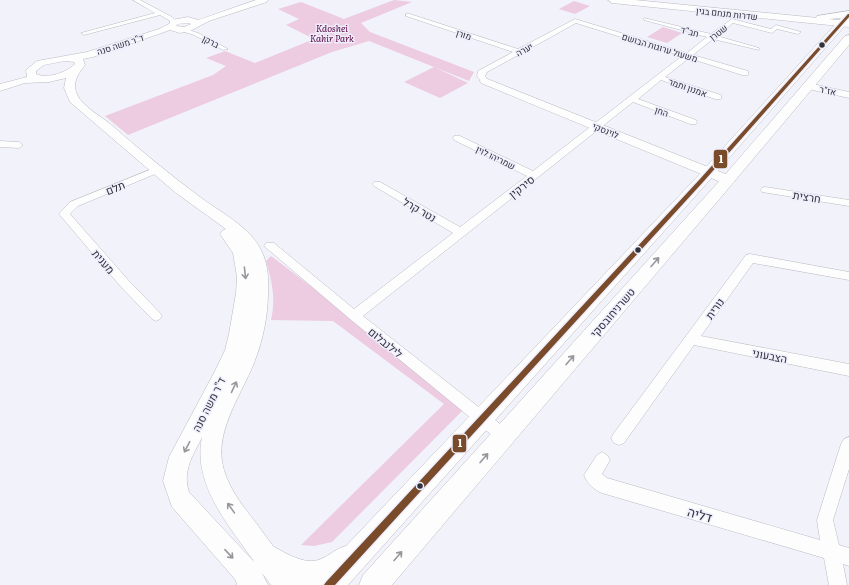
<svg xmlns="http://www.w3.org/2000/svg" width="849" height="585" font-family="Literata,Heebo,serif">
  <rect width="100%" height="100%" fill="#f2f2fa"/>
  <g fill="#edcbe0">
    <polygon points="394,0 412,2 361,23 370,32 474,72 469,81 369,41 332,52 128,135 105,116 213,75 226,66 206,58 225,51 255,63 314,39 286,25 299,19 278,9 301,2 344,19"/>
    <polygon points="574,1 590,6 575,14 559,9"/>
    <polygon points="663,27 682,33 667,43 647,37"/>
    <polygon points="434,67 468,83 440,98 404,82"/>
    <path d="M271 256 468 405 332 542 314 546 301 545 444 404 333 321 271 320C276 300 272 281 266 261Z"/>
  </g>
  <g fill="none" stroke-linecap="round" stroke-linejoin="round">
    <g stroke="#babac2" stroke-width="1">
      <g id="street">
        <polygon points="133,0 140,0 172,17 176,21 175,24 170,25 170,21 160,15 84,35 81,33 155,13"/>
        <polygon points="406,14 410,14 518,49 575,19 687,53 707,37 644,20 644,18 711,34 732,19 771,29 776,25 801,32 798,34 777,29 772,33 733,23 717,36 759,48 759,50 713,39 693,55 748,71 748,75 742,75 689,58 665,77 721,95 721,99 715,99 661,80 638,99 696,120 697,122 696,124 690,124 633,102 363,316 509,431 512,436 509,441 504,443 499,441 350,319 264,246 266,243 274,243 354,309 453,233 374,186 372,184 374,182 380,182 460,227 527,176 454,140 453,138 454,136 460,136 533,171 682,56 576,23 522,53 487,72 485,76 489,81 485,83 482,83 477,76 478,71 513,52 406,16"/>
        <polygon points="183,28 198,33 228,49 223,50 194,35 181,31 181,29"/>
        <polygon points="0,141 19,142 23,145 19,148 0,147"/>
        <polygon points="157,167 162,170 160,172 78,206 70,214 129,281 160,313 162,316 160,319 156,321 152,319 121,287 59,214 70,202"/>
        <polygon points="765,187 849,200 849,206 762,192 760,190 762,188"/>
        <polygon points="750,254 849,272 849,280 753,263 701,336 849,364 849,376 694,345 624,443 619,445 614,443 611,438 614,433 746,255"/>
        <path d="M849 437V469L833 520 839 545 849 548V566L843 564 847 585H829L824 558 602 493C594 490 587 483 584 475L597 455 602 452 607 455 610 460 602 474 607 478 820 540 817 520 841 444 844 439Z"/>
      </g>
    </g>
    <g stroke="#babac2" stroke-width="1">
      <g id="secondary">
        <path d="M256 0H268L267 2 209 21 190 31 180 33 170 30 93 57 83 59 85 65C78 74 71 84 78 96 82 105 101 117 109 123 139 149 169 174 200 197 220 212 243 223 257 243 267 258 269 274 268 292 268 316 263 340 254 363 242 393 217 428 222 461 226 487 244 507 259 527 271 543 283 560 295 576L299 585H271L262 573 268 585H240L172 507 163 481 169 457 215 371 225 350 229 334 236 293 237 277 233 253 220 234 223 230 226 229 176 193 70 102 64 88 66 78 49 82 25 83 0 91V84L27 77 26 70 37 61 87 52 159 29 169 24 172 20 188 17 198 20ZM188 23 191 24 184 27 176 26 178 24ZM65 61 74 62 75 64C65 73 48 79 36 74V71L44 65ZM202 437C192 485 230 527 256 564L189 492C182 470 193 456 202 437Z"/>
        <polygon points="608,0 635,0 849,21 849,27 612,3"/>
        <polygon points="485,78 733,177 735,180 733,183 728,184 723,183 481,83 480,81"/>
        <polygon points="808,83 849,92 849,98 804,88 803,86 804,84"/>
      </g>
    </g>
    <g stroke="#babac2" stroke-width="1">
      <g id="primary">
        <path d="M849 11V21L707 183 348 585H294L260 569 265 585H237L234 574 238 564 248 560 254 562 252 557 256 547 266 543C282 550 304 567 321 559 330 555 337 548 346 546L697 177 841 18 817 20 816 18 817 16Z"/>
        <polygon points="849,35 849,45 733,183 392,585 359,585 363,575 723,177 845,36"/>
      </g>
    </g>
    <use href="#street" fill="#fdfdfe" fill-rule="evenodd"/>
    <use href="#secondary" fill="#fdfdfe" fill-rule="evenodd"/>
    <use href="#primary" fill="#fdfdfe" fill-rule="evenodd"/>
    <g stroke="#eeeefd" stroke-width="3">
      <polygon id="bus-1" points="848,14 849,14 849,17 704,181 335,585 324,585 326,582 700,179"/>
    </g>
    <use href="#bus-1" fill="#7a4b2a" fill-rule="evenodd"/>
  </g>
  <defs><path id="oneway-shaft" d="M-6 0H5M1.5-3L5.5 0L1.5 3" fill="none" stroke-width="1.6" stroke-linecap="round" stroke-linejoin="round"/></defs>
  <g stroke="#97979c">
    <use href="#oneway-shaft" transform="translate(655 262) rotate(-49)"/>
    <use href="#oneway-shaft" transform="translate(245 273) rotate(84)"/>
    <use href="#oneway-shaft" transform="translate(570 360) rotate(-49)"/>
    <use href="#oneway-shaft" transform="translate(234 387) rotate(-65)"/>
    <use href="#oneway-shaft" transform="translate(187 447) rotate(117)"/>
    <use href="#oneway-shaft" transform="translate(484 458) rotate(-49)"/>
    <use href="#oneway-shaft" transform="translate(231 508) rotate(-125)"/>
    <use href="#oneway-shaft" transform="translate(229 554) rotate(47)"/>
    <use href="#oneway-shaft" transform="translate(398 556) rotate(-49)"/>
  </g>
  <g fill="#31313a" stroke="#eeeefd" stroke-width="1.5">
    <circle cx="822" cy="45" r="3.5"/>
    <circle cx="638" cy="250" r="3.5"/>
    <circle cx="420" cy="486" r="3.5"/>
  </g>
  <g text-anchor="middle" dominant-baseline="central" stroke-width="3" stroke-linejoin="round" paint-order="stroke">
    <g font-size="9" fill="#31313a" stroke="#eeeefd">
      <text transform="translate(727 13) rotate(6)">שדרות מנחם בגין</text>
      <text transform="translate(690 31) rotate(15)">חב"ד</text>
      <text transform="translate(718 32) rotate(-37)">שטרן</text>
      <text transform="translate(464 34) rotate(18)">מורן</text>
      <text transform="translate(211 41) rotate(27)">ברקן</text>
      <text transform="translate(120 44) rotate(-18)">ד"ר משה סנה</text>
      <text transform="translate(660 47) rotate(17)">משעול ערוגות הבושם</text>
      <text transform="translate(524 49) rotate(-28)">יערה</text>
      <text transform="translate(688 87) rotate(19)">אמנון ותמר</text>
      <text transform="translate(828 90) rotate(11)">אז"ר</text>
      <text transform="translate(662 111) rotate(20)">החן</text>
      <text transform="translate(606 130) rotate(22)">לוינסקי</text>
      <text transform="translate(496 157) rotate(26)">שמריהו לוין</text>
    </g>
    <g font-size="9" font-style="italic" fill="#56003a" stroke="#eeeefd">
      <text x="332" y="28">Kdoshei<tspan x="332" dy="10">Kahir Park</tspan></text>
    </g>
    <g font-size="11" fill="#31313a" stroke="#eeeefd">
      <text transform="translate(521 186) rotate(-38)">סירקין</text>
      <text transform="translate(115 187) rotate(-22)">תלם</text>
      <text transform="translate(807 196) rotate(9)">חרצית</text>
      <text transform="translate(420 209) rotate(30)">נטר קרל</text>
      <text transform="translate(104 261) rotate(49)">מענית</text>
      <text transform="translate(714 308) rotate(-54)">נורית</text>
      <text transform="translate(612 312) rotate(-49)">טשרניחובסקי</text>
      <text transform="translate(386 342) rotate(39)">לילנבלום</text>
      <text transform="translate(770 355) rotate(11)">הצבעוני</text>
      <text transform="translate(208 404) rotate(-63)">ד"ר משה סנה</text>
    </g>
    <g font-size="13" fill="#31313a" stroke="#eeeefd">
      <text transform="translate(700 514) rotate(16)">דליה</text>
    </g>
  </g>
  <g stroke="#eeeefd" stroke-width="1.5">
    <rect x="713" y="149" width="15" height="20" rx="4" fill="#7a4b2a"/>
    <rect x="452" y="434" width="15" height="19" rx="4" fill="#7a4b2a"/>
  </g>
  <g font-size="11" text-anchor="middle" font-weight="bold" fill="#fff">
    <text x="721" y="163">1</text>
    <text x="460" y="447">1</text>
  </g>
</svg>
